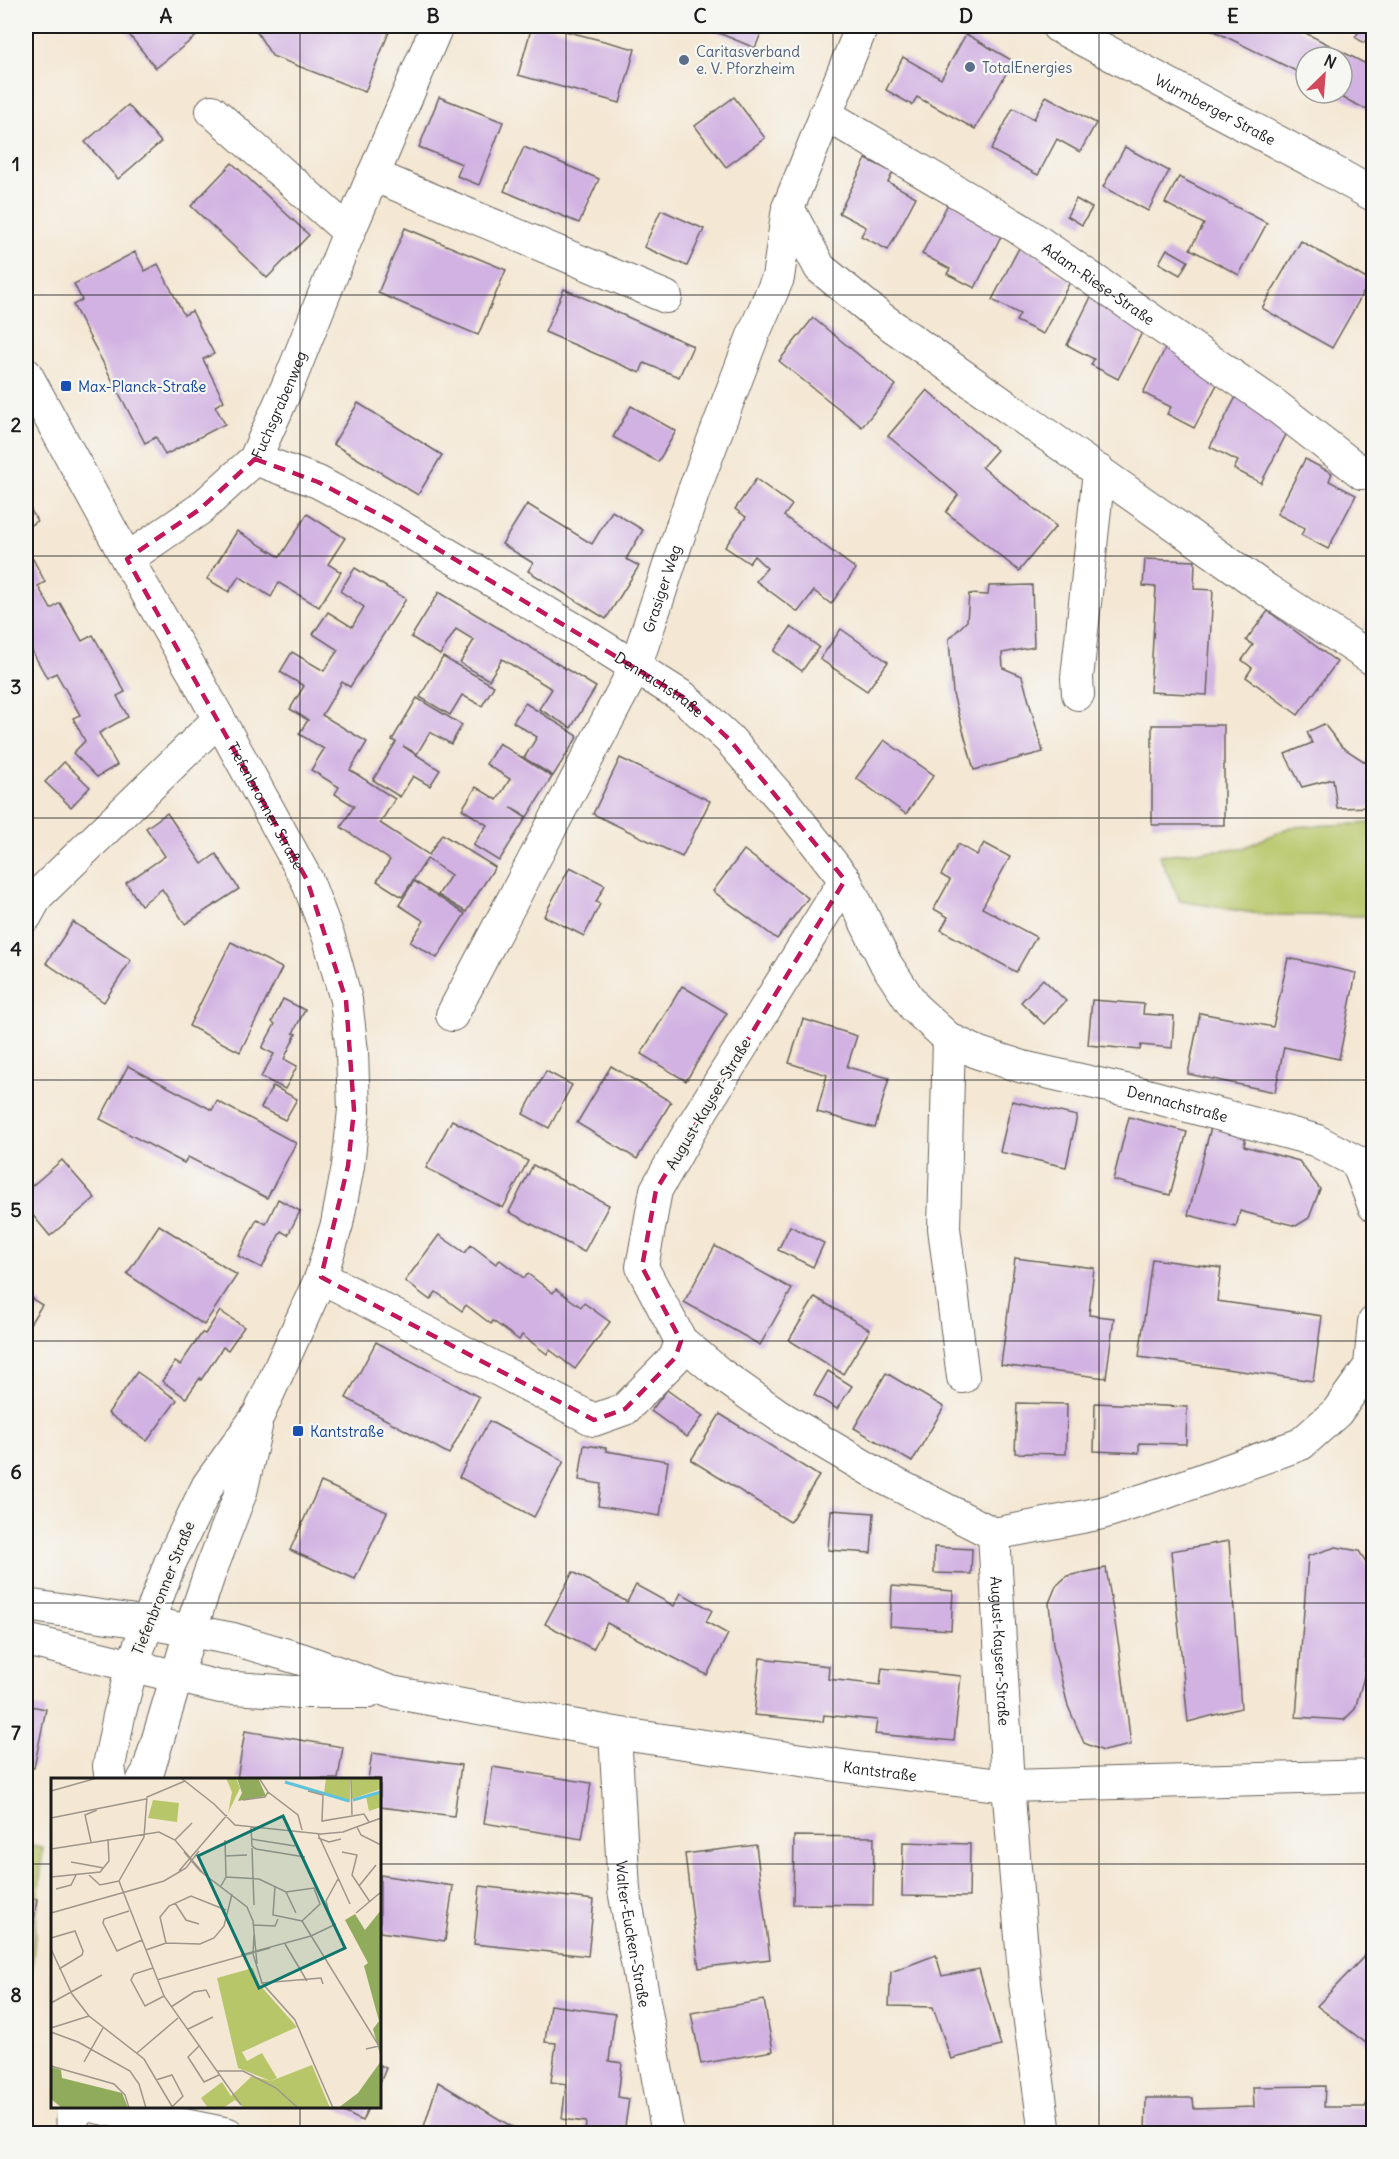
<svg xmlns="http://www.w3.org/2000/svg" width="1399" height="2159" font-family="Delius,sans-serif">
  <defs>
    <pattern id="grass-tufts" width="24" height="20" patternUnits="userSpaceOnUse" patternTransform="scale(1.5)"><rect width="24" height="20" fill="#b7c668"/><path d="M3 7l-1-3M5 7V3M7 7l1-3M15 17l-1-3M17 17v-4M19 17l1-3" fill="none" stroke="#9daa5a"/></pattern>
  </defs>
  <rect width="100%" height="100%" fill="#f6f6f2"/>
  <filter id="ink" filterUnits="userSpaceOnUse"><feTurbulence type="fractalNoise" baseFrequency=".0167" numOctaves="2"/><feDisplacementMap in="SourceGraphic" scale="12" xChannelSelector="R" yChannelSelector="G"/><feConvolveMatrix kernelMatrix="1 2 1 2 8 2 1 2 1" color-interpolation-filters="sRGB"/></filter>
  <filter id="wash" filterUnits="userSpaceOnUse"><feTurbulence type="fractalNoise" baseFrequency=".008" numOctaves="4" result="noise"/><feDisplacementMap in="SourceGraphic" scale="24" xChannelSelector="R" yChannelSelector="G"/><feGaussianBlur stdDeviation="1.35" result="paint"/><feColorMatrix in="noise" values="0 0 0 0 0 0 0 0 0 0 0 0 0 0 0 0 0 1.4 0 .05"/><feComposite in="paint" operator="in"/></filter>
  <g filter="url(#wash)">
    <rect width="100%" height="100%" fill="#f4e7d3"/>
    <polygon fill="url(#grass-tufts)" stroke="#6a7142" stroke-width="1.5" points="26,1845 43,1847 26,2031"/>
    <polygon fill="#b7c668" stroke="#6a7142" stroke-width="1.5" points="1373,823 1373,916 1265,915 1180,901 1159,855 1243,848 1290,827"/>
    <g id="blocks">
      <g fill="#d2b2e2">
        <polygon points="122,26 209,26 156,68"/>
        <polygon points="253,26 373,26 389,32 365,92 272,56"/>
        <polygon points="532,26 546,26 635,49 620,103 518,75"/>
        <polygon points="702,26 764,26 755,48"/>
        <polygon points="1204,26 1292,26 1374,68 1374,113 1333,93 1342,93 1342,57 1306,57 1306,79 1298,75 1300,73"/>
        <polygon points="1363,26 1374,26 1374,35 1372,37 1368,35 1364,43 1355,37"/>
        <polygon points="966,34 1013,61 975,129 917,97 912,105 886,90 903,57 941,79"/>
        <polygon points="1046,96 1096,123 1080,152 1057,139 1038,175 991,150 1013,108 1034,119"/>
        <polygon points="439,97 503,122 479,185 457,176 462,164 419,147"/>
        <polygon points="734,97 765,138 726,167 695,126"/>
        <polygon points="128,105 161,142 118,179 85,142"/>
        <polygon points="524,147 599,179 579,223 504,191"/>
        <polygon points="1125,147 1169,171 1148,211 1103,187"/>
        <polygon points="866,159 893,172 888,182 916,197 888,250 861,236 866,227 839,213"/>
        <polygon points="232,163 309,235 267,278 191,206"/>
        <polygon points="1179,177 1267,223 1239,275 1190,249 1204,224 1165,203"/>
        <polygon points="1076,199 1092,208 1082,225 1067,216"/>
        <polygon points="950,200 1002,234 975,288 947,274 950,269 922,254"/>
        <polygon points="661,210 704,229 687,266 644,247"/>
        <polygon points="405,228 506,270 478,335 378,293"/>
        <polygon points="1301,241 1370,281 1332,348 1262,308"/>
        <polygon points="1020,246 1047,260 1044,266 1071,280 1043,334 1016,321 1020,314 992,300"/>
        <polygon points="1167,249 1188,261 1180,275 1159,263"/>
        <polygon points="135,252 145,271 158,264 184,315 192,311 214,354 203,359 224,401 215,406 225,424 165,455 156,437 145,443 73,305 82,300 74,284"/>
        <polygon points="564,289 693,346 679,377 644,363 640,373 545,332"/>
        <polygon points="1094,291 1146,325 1118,379 1091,365 1094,359 1067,345"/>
        <polygon points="813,318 896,385 862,427 779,361"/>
        <polygon points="1170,339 1222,375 1194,428 1167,414 1171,407 1143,393"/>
        <polygon points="927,390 997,450 982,467 1056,526 1019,571 946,512 958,495 888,436"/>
        <polygon points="1238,393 1265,407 1261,415 1289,429 1261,483 1234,469 1238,461 1210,447"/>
        <polygon points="358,403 442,455 418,495 333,444"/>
        <polygon points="631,406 676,431 658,462 613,437"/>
        <polygon points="1305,459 1332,473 1329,481 1356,495 1328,549 1301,535 1305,528 1277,514"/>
        <polygon points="756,479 792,505 784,516 856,569 831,604 814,591 798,612 756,581 767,568 754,556 749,563 725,547 746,517 735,509"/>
        <polygon points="26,501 37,521 26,528"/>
        <polygon points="527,504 592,544 612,511 643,530 626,559 639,566 606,619 528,571 533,563 502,544"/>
        <polygon points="307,514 345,538 328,564 341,572 319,607 279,583 271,597 239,576 229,592 207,579 237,531 280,557"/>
        <polygon points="33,559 45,582 38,586 51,609 60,603 82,641 93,635 125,692 117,696 128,717 99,733 117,765 97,777 73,753 85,741 73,718 80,715 56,673 47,678 26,640 26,563"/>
        <polygon points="1145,559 1195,561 1194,589 1213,590 1207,695 1150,692 1156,587 1143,586"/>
        <polygon points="355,568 406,599 350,687 342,682 322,715 367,742 350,770 395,799 380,823 429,855 442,834 495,867 466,912 438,895 451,875 427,859 402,897 377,881 390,860 341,827 354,806 335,794 339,787 311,770 324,749 299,734 308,720 290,709 304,686 280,672 292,652 324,671 338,650 313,634 328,612 352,627 364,607 340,591"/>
        <polygon points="1032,585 1034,647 1002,653 1003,668 1022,676 1043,752 974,770 953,694 949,639 967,621 969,594 988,595 989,586"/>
        <polygon points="439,592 596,687 571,728 539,709 552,689 529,675 502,659 489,680 460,663 474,640 456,629 440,655 411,637"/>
        <polygon points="1268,611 1337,662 1298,715 1246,677 1252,668 1242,660 1253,645 1246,640"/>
        <polygon points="1369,611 1374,612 1374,630 1365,628"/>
        <polygon points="791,627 819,647 802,671 774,651"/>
        <polygon points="841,629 888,662 867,691 820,659"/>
        <polygon points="443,657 494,686 482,706 462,695 450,715 420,697"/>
        <polygon points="417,698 462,725 451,744 430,732 417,754 403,746 440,770 430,786 413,776 400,797 373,780 396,742 392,740"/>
        <polygon points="525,703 578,736 553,776 524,758 537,737 513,722"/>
        <polygon points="1324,724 1342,747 1365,762 1374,764 1374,807 1337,808 1333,779 1302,787 1285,754 1312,743 1307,732"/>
        <rect x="1152" y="725" width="72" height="100"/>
        <polygon points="884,740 934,775 906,814 856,778"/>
        <polygon points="499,743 552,777 527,817 511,808 526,818 499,861 473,845 487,825 462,809 476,787 497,800 510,779 486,764"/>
        <polygon points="620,758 710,801 682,857 593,814"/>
        <polygon points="64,762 90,787 71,807 45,782"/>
        <polygon points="167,813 202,864 216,854 239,889 185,924 162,889 141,905 126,883 165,856 146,828"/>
        <polygon points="984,843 1010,857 982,908 1036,937 1016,972 941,930 948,917 934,909 950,880 941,875 958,844 977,855"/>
        <polygon points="744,850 808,898 777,939 713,891"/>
        <polygon points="570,867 605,885 596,902 600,904 584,936 544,916"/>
        <polygon points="414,881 465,914 437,958 410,942 424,921 399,905"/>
        <polygon points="73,922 131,960 104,1002 46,963"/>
        <polygon points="231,942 282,968 240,1052 189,1026"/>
        <polygon points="1288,958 1356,973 1339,1059 1284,1047 1275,1092 1188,1074 1200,1013 1273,1027"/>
        <polygon points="1043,979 1066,1001 1044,1024 1021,1002"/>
        <polygon points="682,986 727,1013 686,1081 641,1054"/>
        <polygon points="283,999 305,1010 293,1033 296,1034 284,1059 297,1066 285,1089 261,1077 274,1054 262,1048 275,1024 272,1022"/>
        <polygon points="1092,1000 1144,1004 1143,1014 1174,1016 1172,1048 1141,1045 1140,1050 1088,1045"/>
        <polygon points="803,1019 857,1036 847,1067 889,1078 875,1128 817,1112 827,1075 789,1063"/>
        <polygon points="128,1066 212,1110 217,1101 296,1143 267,1198 188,1157 184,1163 100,1119"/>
        <polygon points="611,1066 671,1102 637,1159 577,1123"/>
        <polygon points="546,1071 572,1085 549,1128 523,1114"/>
        <polygon points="273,1086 297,1099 285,1120 261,1108"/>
        <polygon points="1012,1101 1077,1116 1066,1167 1000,1152"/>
        <polygon points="1129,1117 1187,1132 1170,1195 1113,1180"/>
        <polygon points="452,1120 528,1161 503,1208 426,1168"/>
        <polygon points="1211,1127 1246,1136 1244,1146 1299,1161 1320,1189 1309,1218 1296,1226 1240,1211 1236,1227 1188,1215"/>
        <polygon points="62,1160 95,1198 50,1236 26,1207 26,1191"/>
        <polygon points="533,1165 609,1205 584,1252 509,1212"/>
        <polygon points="278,1199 300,1211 288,1235 281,1231 262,1268 238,1256 257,1219 266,1224"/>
        <polygon points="159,1225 237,1275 204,1325 127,1274"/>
        <polygon points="790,1226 824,1243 813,1267 778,1250"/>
        <polygon points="439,1235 465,1253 471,1245 496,1264 500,1260 524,1278 528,1274 553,1293 556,1289 581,1307 584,1303 610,1322 575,1369 550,1350 547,1354 522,1335 519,1340 493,1321 491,1324 466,1305 462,1311 436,1292 430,1300 405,1281"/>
        <polygon points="715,1246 792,1289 760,1345 684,1302"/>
        <polygon points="1015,1258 1094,1268 1089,1315 1114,1318 1106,1378 1001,1365"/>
        <polygon points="1152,1259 1221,1268 1217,1301 1322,1316 1313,1381 1139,1357"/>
        <polygon points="26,1295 42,1305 26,1330"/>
        <polygon points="815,1297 870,1330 843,1374 789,1340"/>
        <polygon points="220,1311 244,1327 228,1350 223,1347 201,1380 200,1378 186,1398 162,1381 175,1362 180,1365 202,1333 205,1334"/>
        <polygon points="376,1342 479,1397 449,1454 346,1398"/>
        <polygon points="828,1371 852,1386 837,1409 814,1395"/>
        <polygon points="137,1372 177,1400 147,1441 108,1413"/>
        <polygon points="886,1373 944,1407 912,1462 854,1428"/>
        <polygon points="667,1390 703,1416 687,1437 651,1411"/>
        <polygon points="1017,1403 1067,1404 1066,1454 1015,1453"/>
        <polygon points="1095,1403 1187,1407 1186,1444 1139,1443 1139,1453 1094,1451"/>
        <polygon points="720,1414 819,1476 790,1522 691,1460"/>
        <polygon points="489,1421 564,1461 534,1517 459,1477"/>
        <polygon points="584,1445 606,1448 606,1451 668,1461 660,1516 598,1506 601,1484 579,1480"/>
        <polygon points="321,1482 387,1512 355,1579 290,1550"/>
        <polygon points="831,1510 874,1513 871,1553 828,1550"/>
        <polygon points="1229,1541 1241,1708 1188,1722 1171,1551"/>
        <polygon points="934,1547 972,1549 971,1574 934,1573"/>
        <polygon points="1336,1547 1359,1551 1370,1568 1365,1673 1355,1709 1344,1720 1296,1717 1308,1556"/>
        <polygon points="1106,1568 1119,1647 1131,1745 1103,1751 1084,1743 1068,1706 1053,1645 1049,1603 1056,1586 1067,1576"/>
        <polygon points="573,1572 627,1602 636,1585 674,1606 681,1593 712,1610 706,1622 728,1634 707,1675 607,1623 593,1649 545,1624"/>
        <polygon points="892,1586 953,1591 951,1630 890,1626"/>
        <polygon points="760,1658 829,1666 828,1679 880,1685 882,1668 961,1676 954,1741 875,1734 877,1720 824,1715 823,1722 754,1715"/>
        <polygon points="26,1705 46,1709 34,1768 26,1767"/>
        <polygon points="245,1731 343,1747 338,1779 237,1779"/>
        <polygon points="372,1753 461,1765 454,1816 380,1807 380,1779 368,1779"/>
        <polygon points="493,1767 591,1783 582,1839 484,1823"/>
        <polygon points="794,1836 874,1837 873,1905 793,1904"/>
        <polygon points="903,1842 970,1844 969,1897 902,1896"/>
        <polygon points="756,1845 770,1959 699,1968 685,1854"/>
        <polygon points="380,1875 453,1886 445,1941 380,1932"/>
        <polygon points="480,1886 594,1900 588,1956 474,1944"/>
        <polygon points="26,1897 37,1899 27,1973 26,1973"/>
        <polygon points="1374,1946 1374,2049 1317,2006"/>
        <polygon points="936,1955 942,1976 979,1969 1001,2046 951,2059 933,2007 889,2006 891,1972"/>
        <polygon points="764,2000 773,2051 701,2064 691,2013"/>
        <polygon points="550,2005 615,2014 609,2061 622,2063 618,2097 629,2099 624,2133 585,2132 586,2122 562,2119 566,2084 551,2082 556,2043 545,2042"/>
        <polygon points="380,2065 386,2068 380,2083"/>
        <polygon points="438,2082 522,2133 422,2133"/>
        <polygon points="1325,2086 1324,2107 1365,2107 1374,2089 1374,2133 1145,2133 1146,2098 1193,2098 1194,2109 1254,2107 1253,2087"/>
        <polygon points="332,2106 369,2106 362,2121"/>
      </g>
    </g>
  </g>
  <g filter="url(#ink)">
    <use href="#blocks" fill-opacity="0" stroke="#68635c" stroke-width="1.5"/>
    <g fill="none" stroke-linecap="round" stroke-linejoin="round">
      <g stroke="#68635c" stroke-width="34">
        <g id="minor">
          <polyline points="862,26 788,208 820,268 881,318 1267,590 1374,660"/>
          <polyline points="212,111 349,232"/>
          <path id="s1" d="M825 114 1020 229 1272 403 1362 473"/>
          <polyline points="373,175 666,297"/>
          <path id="s2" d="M26 374 127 559 197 679 307 880 329 938 346 1000 352 1052 354 1110 348 1166 337 1224 321 1277 259 1414 208 1485 170 1563 132 1666 119 1716 109 1766 111 1780"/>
          <path id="s3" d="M255 459 318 482 393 522 586 636 683 697 729 739 784 802 845 880 886 964 915 1008 949 1039 979 1053 1023 1067 1139 1093 1315 1140 1357 1162 1374 1206"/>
          <path id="s4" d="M127 559 200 509 255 459 288 385 349 232 437 26"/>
          <polyline points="1078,694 1077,678 1099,471"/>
          <path id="s5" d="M845 880 693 1125 656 1190 642 1267 681 1341 719 1373 784 1419 884 1478 994 1534 1008 1786 1025 1984 1045 2134"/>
          <polyline points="26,916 37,896 219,719"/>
          <path id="s6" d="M452 1015 635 668 693 493 754 333 778 278 788 208"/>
          <polyline points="949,1039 944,1228 963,1377"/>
          <polyline points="321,1277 594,1420 625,1409 675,1358 681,1341"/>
          <polyline points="994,1534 1102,1513 1162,1494 1301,1444 1337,1412 1370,1366 1374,1322"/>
          <path id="s7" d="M26 1605 149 1623 233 1639 301 1659 391 1692 615 1733 864 1769 1008 1786 1374 1776"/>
          <polyline points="26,1640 220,1687 294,1692 369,1692"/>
          <path id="s8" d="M615 1733 624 1890 668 2134"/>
          <polyline points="143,1780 148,1772 191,1629 209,1575 241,1492 256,1427"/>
          <polyline points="72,2106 73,2134"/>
          <polyline points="91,2106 228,2134"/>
        </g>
      </g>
      <g stroke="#68635c" stroke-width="35">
        <g id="major">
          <path id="s9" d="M1058 26 1315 162 1374 195"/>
        </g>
      </g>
      <use href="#minor" stroke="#fff" stroke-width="32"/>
      <use href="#major" stroke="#fff" stroke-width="33"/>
    </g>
  </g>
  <path fill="none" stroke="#c2185b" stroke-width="4.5" stroke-dasharray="12 8" stroke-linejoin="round" d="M255 459 318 482 393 522 683 697 729 739 845 880 656 1190 642 1267 681 1341 675 1358 625 1409 594 1420 321 1277 348 1166 354 1110 346 1000 307 880 127 559 200 509Z"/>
  <path fill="none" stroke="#1c1c1c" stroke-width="1.5" stroke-opacity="0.55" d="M300 26V1780M566 26V2134M833 26V2134M1099 26V2134M26 295H1374M26 556H1374M26 818H1374M26 1080H1374M26 1341H1374M26 1603H1374M26 1864H52M380 1864H1374M300 2106V2134"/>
  <g fill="#5c6f8a" stroke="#f6f6f2" stroke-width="2">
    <circle cx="684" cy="60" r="6"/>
    <circle cx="970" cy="67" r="6"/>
  </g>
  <g fill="#1a4fb4" stroke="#f6f6f2" stroke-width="2">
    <rect x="60" y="380" width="12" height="12" rx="3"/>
    <rect x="292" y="1425" width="12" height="12" rx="3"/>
  </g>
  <g text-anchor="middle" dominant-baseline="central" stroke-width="4.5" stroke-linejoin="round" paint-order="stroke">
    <g font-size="15" fill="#4e5e75" stroke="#f6f6f2" text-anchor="start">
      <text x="696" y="51">Caritasverband<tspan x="696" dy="17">e. V. Pforzheim</tspan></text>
      <text x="982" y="67">TotalEnergies</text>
    </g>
    <g font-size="15" fill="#1c1c1c" stroke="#f6f6f2">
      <text stroke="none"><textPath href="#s9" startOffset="178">Wurmberger Straße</textPath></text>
      <text stroke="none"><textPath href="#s1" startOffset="322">Adam-Riese-Straße</textPath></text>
      <text stroke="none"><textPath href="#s4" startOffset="222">Fuchsgrabenweg</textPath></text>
      <text stroke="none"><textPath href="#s6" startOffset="476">Grasiger Weg</textPath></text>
      <text stroke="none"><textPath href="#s3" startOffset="464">Dennachstraße</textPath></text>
      <text stroke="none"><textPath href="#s2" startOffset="494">Tiefenbronner Straße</textPath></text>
      <text transform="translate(708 1104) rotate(-59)">August-Kayser-Straße</text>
      <text stroke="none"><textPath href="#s3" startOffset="1166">Dennachstraße</textPath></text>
      <text transform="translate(163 1588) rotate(-68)">Tiefenbronner Straße</text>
      <text stroke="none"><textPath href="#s5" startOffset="1011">August-Kayser-Straße</textPath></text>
      <text stroke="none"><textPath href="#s7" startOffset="872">Kantstraße</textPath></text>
      <text stroke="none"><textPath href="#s8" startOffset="202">Walter-Eucken-Straße</textPath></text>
    </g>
    <g font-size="15" fill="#164399" stroke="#f6f6f2" text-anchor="start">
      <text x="78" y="386">Max-Planck-Straße</text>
      <text x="310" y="1431">Kantstraße</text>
    </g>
  </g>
  <g transform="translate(51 1778)">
    <rect width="330" height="330" fill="#f4e7d3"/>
    <path d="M202 190 208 206 246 249 191 274 196 283 211 275 226 300 220 303 187 290 166 200Z" fill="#b7c668"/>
    <path d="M186 0H207L215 18 187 23 191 15ZM330 132V280L322 251 328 243 313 188 317 185 294 142 304 136 314 152ZM330 283V330H287L307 315ZM0 289 10 292 11 300 71 315 77 330H11L0 321Z" fill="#91ab5c"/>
    <path d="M175 0H185L189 10 177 35 181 14ZM102 22 128 25 126 44 97 40Z" fill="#b7c668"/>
    <path d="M275 0H299V24L273 16ZM301 0H330V11L300 21ZM330 14V29L318 33 315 19ZM261 287 279 330 192 329 184 322 172 330H157L150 320 171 304 180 318 201 298 220 303Z" fill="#b7c668"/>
    <path fill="none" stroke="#5ec2dc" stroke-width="3" d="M234 4 298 23M302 22 330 14"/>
    <path fill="none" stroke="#9e968a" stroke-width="1.5" d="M130 0 163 26M208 0 217 14 247 37 251 52M300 0 301 37M134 3 96 19 93 59 68 103 113 218 190 327M0 13 46 0M257 13 272 17 271 43 313 36 318 44M192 22 214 19 217 14M162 25 184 47 270 56 292 54 330 40M0 40 95 21M200 49 201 68 205 71 254 79M306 49 310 57 330 67M267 56 299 126M267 60 278 64 290 61M200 61 244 68M124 62 141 45M40 64 34 37 46 32M201 70 203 127M0 71 108 54 124 62 153 96M133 74 149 93 196 129 202 143 206 186M291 74 306 77 301 97 319 124M174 78 196 77M20 84 53 90M128 93 176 37M38 97 49 107 68 103M0 99 49 94 58 83 57 61M175 99 208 101 235 114 263 110 269 126 251 143M170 108 175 99 174 62M224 108 222 137 251 143 328 268 315 271M308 108 325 87M5 111 20 107 25 97M235 114 245 135M124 125 135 142 148 146M78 133 53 141 52 145 66 173 91 162M278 134 275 123 287 101M0 135 113 103 135 90 148 73M305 135 330 114M203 147 224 148 227 141M203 157 202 176 211 205 244 242 282 330M0 160 24 153 32 173 31 177 8 191M115 165 109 139 118 128 140 118 175 132M234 166 256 203M0 171 21 216 38 238 93 281 122 330M95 172 115 165 149 166 163 160 173 148 181 116M190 177 260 158 285 146M102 190 83 196 80 202 94 228 113 218M106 202 219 170M211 205 270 200 272 206M0 225 51 197M120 229 143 214 155 212 159 220M0 250 38 238M137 251 162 239M0 254 27 264 79 293 88 306 95 330M149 267 137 279 153 304 168 297M86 275 127 240M33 284 52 250M0 288 63 306 74 317 78 330M166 293H192L225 310 247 330M105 302 121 297 132 318 121 329"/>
    <path fill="#0f766e" fill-opacity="0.15" stroke="#0f766e" stroke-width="3" d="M232 38 294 170 208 210 147 78Z"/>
    <rect width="330" height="330" fill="none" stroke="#1c1c1c" stroke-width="3"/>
  </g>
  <rect width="1399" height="2159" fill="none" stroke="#f6f6f2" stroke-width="66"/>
  <g transform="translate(1324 75) rotate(25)"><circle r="28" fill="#f6f6f2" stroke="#9f9f9c" stroke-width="1.5"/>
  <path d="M0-4.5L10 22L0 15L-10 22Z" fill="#d1495b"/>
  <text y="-9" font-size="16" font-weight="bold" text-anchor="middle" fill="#1c1c1c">N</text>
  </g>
  <rect x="33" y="33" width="1333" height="2093" fill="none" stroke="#1c1c1c" stroke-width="2"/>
  <g font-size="20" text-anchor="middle" font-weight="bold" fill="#1c1c1c">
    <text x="166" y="23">A</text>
    <text x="433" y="23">B</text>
    <text x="700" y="23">C</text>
    <text x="966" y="23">D</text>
    <text x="1233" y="23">E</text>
    <text x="16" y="171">1</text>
    <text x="16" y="432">2</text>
    <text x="16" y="694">3</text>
    <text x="16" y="956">4</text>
    <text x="16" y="1217">5</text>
    <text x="16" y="1479">6</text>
    <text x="16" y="1740">7</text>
    <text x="16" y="2002">8</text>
  </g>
</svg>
